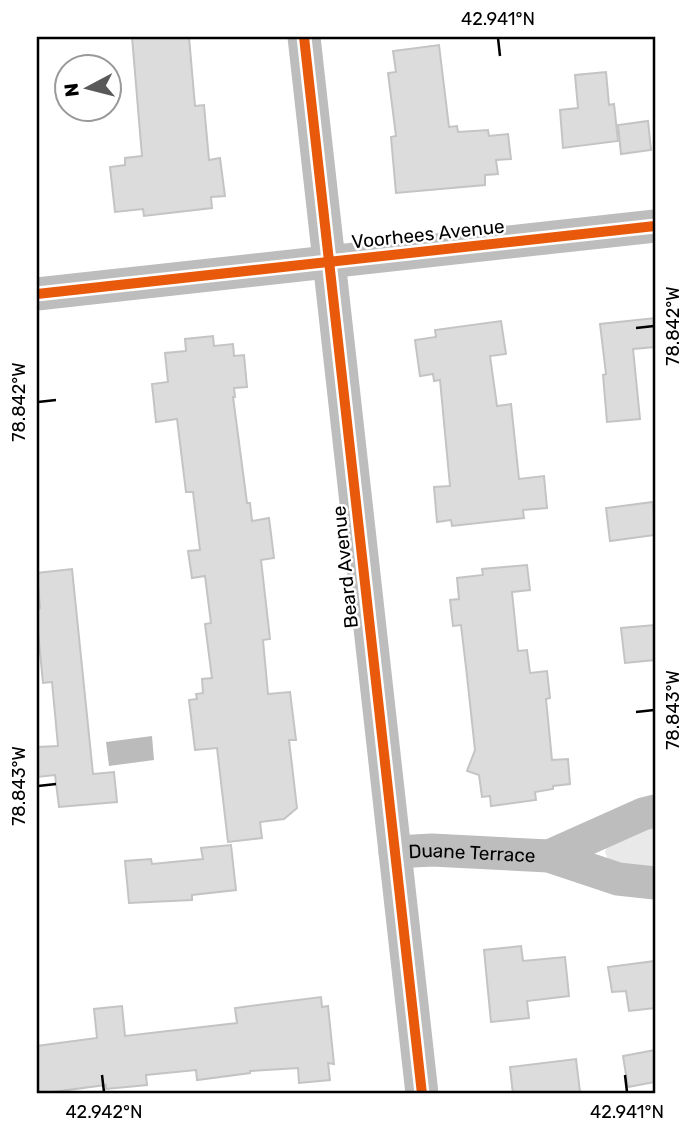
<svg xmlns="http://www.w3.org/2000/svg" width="692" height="1131" font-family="Rubik,sans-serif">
  <rect width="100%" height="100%" fill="#fff"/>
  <path fill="#e9e9e9" d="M655 828V867H635L608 859 605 852C612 833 637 832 655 828Z"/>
  <polygon fill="#bbb" points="152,736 154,760 109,766 106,742"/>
  <g fill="#dcdcdc" stroke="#c4c4c4" stroke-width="2">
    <polygon points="132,37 189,37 195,106 204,105 209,160 220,158 225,196 211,197 212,208 144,216 143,209 115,212 110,167 125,165 125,158 142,156"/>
    <polygon points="439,45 449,127 457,126 458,132 488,130 489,136 508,134 511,159 496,160 498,174 485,175 485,185 396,193 391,137 396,136 388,73 396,72 393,51"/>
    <polygon points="606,72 609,105 614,104 618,141 563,148 560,110 578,108 575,75"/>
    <polygon points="648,121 651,150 621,154 618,125"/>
    <polygon points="655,318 655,347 633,349 640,419 607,422 603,375 606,374 600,324"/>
    <polygon points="501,321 506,354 490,356 497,406 511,404 519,479 544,476 547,508 523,510 524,518 452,526 451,520 437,522 434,487 450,486 440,380 434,381 433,374 420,376 415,340 436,337 435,330"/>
    <polygon points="213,336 214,346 233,344 234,356 244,355 247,387 234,388 235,397 233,397 247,503 250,503 252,521 269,518 274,558 261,560 270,639 263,640 268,694 290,692 296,740 289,740 297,808 284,819 260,822 262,838 228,842 217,748 195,750 189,700 197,699 196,694 203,693 202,679 212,678 205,624 211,623 205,576 192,578 188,551 200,550 193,492 186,492 177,419 156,422 152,384 168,382 165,353 186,351 185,339"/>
    <polygon points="653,502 655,535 610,541 606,508"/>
    <polygon points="527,565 530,590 512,592 518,651 527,650 530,673 547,671 550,698 546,699 552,760 568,759 570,784 553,786 553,789 535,792 536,800 491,806 490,796 482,797 479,775 467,771 475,750 467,676 461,625 453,626 450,600 459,599 457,578 483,575 482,569"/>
    <polygon points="72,569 93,774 114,772 117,802 59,807 55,775 37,777 37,747 58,746 52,682 43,683 37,621 37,609 40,608 37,573"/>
    <polygon points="655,625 655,660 625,663 621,628"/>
    <polygon points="231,845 236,890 192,895 192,900 129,903 125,861 151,859 152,864 203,859 201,848"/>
    <polygon points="521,946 523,961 565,957 569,996 527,1001 529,1018 491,1022 484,950"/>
    <polygon points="655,961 655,1008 629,1011 626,991 612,992 608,967"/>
    <polygon points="321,997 322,1007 328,1006 334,1064 328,1063 330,1080 299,1083 298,1068 250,1071 250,1073 197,1080 196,1070 146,1075 147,1085 106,1089 106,1085 37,1094 37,1046 97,1038 94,1009 122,1006 125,1036 237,1023 235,1008"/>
    <polygon points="655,1050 655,1082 628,1087 623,1056"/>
    <polygon points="576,1059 580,1092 513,1094 510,1067"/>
  </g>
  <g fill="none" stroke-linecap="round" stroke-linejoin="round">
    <g stroke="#bdbdbd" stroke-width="33">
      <polyline points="304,37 422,1094"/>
      <polyline points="37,294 655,226"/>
      <path id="s1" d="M395 852 432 850 549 856 618 879 655 883"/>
      <polyline points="549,856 643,814 655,811"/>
    </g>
    <g stroke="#fff" stroke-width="15">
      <g id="cycleway">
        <polyline points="304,37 422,1094"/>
        <polyline points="37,294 655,226"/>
      </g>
    </g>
    <use href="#cycleway" stroke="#e8590c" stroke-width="10"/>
  </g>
  <path fill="none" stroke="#000" stroke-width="2.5" d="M498 38 500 56M636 328 654 326M38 402 56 400M636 712 654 710M38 786 56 784M102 1075 104 1092M625 1075 627 1092"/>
  <g text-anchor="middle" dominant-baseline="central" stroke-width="5" stroke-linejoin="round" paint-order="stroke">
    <g font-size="19" fill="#000" stroke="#fff">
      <text transform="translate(428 234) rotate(-6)">Voorhees Avenue</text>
      <text transform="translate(345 567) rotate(-96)">Beard Avenue</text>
      <text stroke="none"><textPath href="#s1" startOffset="77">Duane Terrace</textPath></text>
    </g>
  </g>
  <rect width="692" height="1131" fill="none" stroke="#ffffff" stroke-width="77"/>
  <g transform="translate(88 88) rotate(263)"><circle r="33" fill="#ffffff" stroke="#999999" stroke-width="2"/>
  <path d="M0-5L12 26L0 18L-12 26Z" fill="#595959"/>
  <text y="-10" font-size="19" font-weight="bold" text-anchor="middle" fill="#000000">N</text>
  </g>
  <rect x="38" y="38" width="616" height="1054" fill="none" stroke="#000" stroke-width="2.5"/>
  <g font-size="18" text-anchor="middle" fill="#000">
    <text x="498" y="25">42.941°N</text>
    <text transform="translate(673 326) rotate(-90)" y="6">78.842°W</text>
    <text transform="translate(19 402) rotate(-90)" y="6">78.842°W</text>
    <text transform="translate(673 710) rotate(-90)" y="6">78.843°W</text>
    <text transform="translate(19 786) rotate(-90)" y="6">78.843°W</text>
    <text x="104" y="1118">42.942°N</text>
    <text x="627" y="1118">42.941°N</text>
  </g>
</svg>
